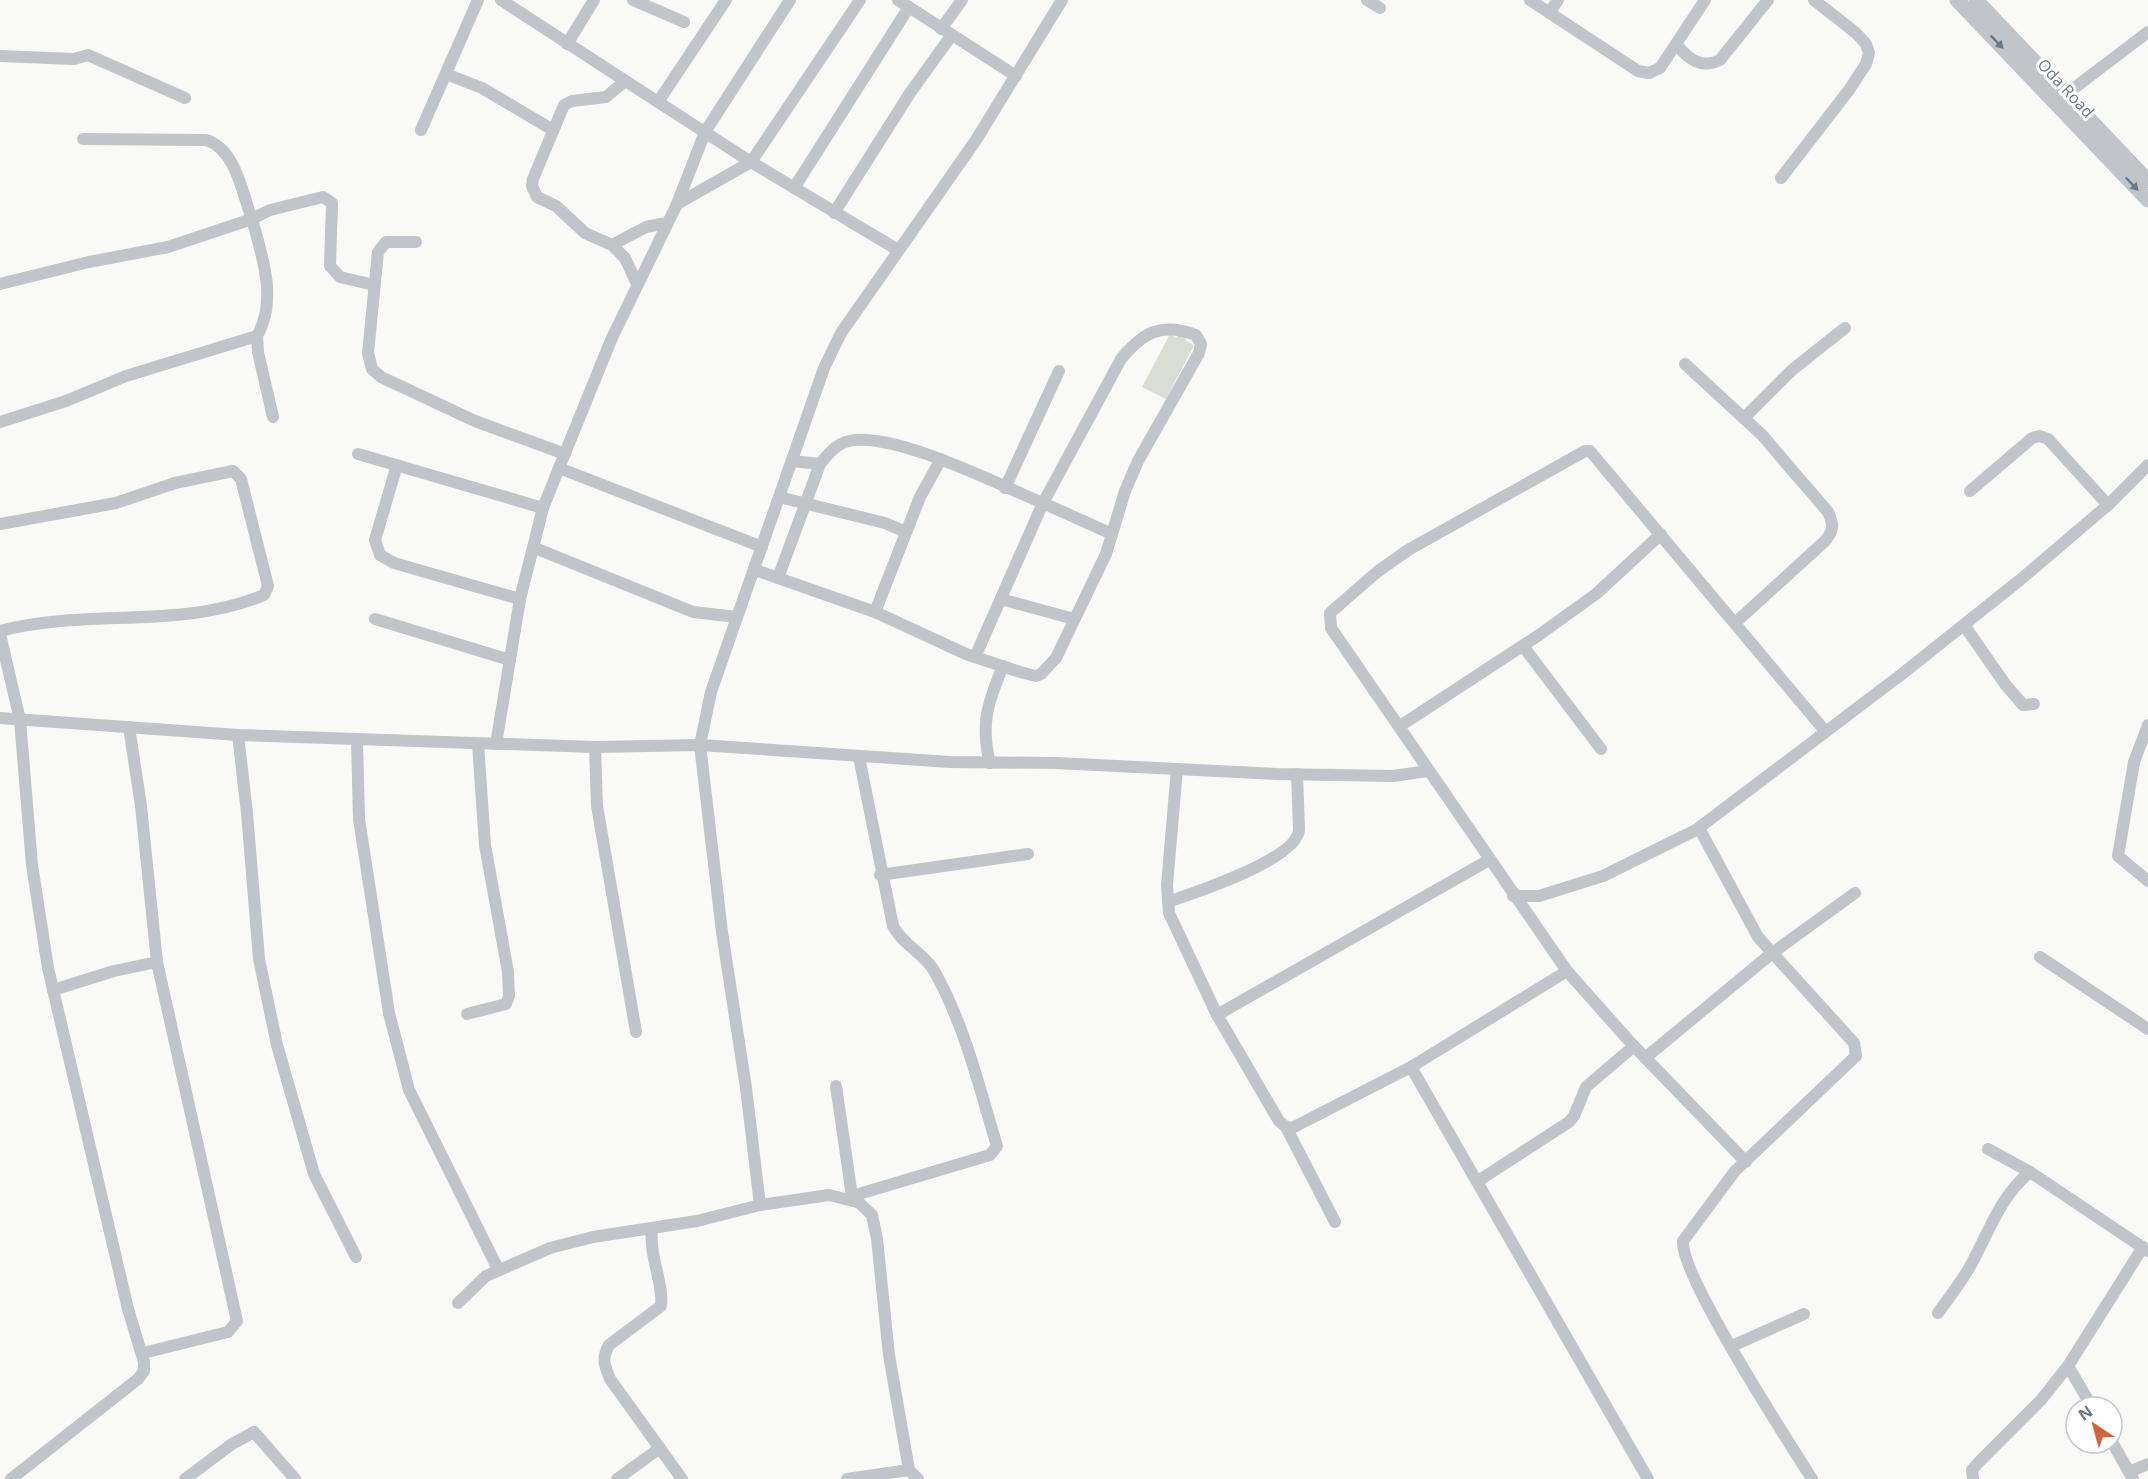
<svg xmlns="http://www.w3.org/2000/svg" width="2148" height="1479" font-family="'Open Sans',sans-serif">
  <rect width="100%" height="100%" fill="#f9f9f7"/>
  <polygon fill="#d9ddd6" points="1179,333 1185,334 1186,341 1194,345 1166,399 1142,387 1170,334 1176,338"/>
  <g fill="none" stroke-linecap="round" stroke-linejoin="round">
    <g stroke="#c1c4c8" stroke-width="12">
      <polyline points="501,0 658,102"/>
      <polyline points="633,0 684,22"/>
      <polyline points="726,0 658,102 751,162 898,250"/>
      <polyline points="898,0 1016,76"/>
      <polyline points="1367,0 1380,8"/>
      <polyline points="1530,0 1638,71 1649,73 1660,68 1705,0"/>
      <polyline points="1549,13 1558,0"/>
      <polyline points="941,29 962,0"/>
      <polyline points="567,44 594,0"/>
      <path d="M1677 45C1689 60 1702 69 1720 60L1768 0"/>
      <polyline points="0,56 74,59 88,55 185,98"/>
      <polyline points="446,74 482,88 553,130"/>
      <polyline points="625,81 606,97 572,101 564,105 533,179 532,186 537,197 556,206 585,233 612,245 625,258 637,284"/>
      <polyline points="2065,95 2148,32"/>
      <polyline points="421,130 478,0"/>
      <path d="M83 139 206 140C236 149 242 193 252 219L270 210 323 197 332 203 330 266 340 277 374 285"/>
      <polyline points="1781,178 1849,90 1866,64 1869,53 1866,44 1856,33 1814,0"/>
      <polyline points="794,188 909,7"/>
      <polyline points="677,204 751,162 860,0"/>
      <polyline points="834,213 910,93 951,36"/>
      <polyline points="416,242 386,242 378,252 368,353 372,369 381,377 475,421 565,454"/>
      <polyline points="612,245 646,227 667,223"/>
      <path d="M0 284 89 262 168 247 252 219C262 256 278 300 257 336"/>
      <path d="M1685 364 1762 435 1828 512C1834 525 1834 530 1825 541L1735 623"/>
      <polyline points="1744,418 1792,370 1845,328"/>
      <polyline points="0,422 66,401 126,376 257,336 258,352 273,417"/>
      <polyline points="358,454 543,508"/>
      <polyline points="397,465 375,540 380,555 394,563 520,599"/>
      <polyline points="559,468 762,547"/>
      <polyline points="1005,488 1059,371"/>
      <polyline points="1970,491 2032,438 2040,436 2048,439 2108,505"/>
      <polyline points="779,497 885,523 906,532"/>
      <path d="M0 524 116 503 175 483 233 471 241 479 268 586 264 595C181 630 86 608 0 631"/>
      <polyline points="535,548 693,612 737,617"/>
      <path d="M755 570 875 612 966 654 1020 672 1036 676 1041 674 1056 658 1106 554 1125 491 1138 461 1199 353 1201 344 1196 335C1162 322 1143 332 1121 359L1043 503C999 485 894 431 849 441 836 444 828 454 820 464L792 461"/>
      <polyline points="778,578 820,464"/>
      <polyline points="1001,599 1074,619"/>
      <polyline points="875,612 920,497 941,459"/>
      <polyline points="375,619 510,660"/>
      <polyline points="1964,625 2005,684 2023,705 2034,704"/>
      <polyline points="0,634 20,720 32,865 48,968 128,1309 144,1362 144,1371 138,1379 11,1479"/>
      <polyline points="1523,646 1601,749"/>
      <polyline points="975,657 1043,503 1112,534"/>
      <polyline points="0,718 238,735 595,747 700,745 950,762 1056,763 1277,774 1393,776 1428,771"/>
      <polyline points="2148,725 2134,762 2118,856 2148,881"/>
      <polyline points="1400,726 1539,635 1596,594 1661,534"/>
      <polyline points="129,727 141,806 157,962 237,1321 228,1332 143,1353"/>
      <polyline points="238,735 247,813 259,959 277,1045 314,1174 356,1257"/>
      <polyline points="357,740 359,819 389,1013 409,1090 498,1269"/>
      <polyline points="496,744 520,599 543,508 559,468 611,340 677,204 705,132 790,0"/>
      <polyline points="595,747 597,806 636,1032"/>
      <path d="M990 763C980 724 988 702 1003 666"/>
      <polyline points="1177,769 1167,885 1169,913 1217,1015 1279,1121 1286,1127 1335,1222"/>
      <path d="M1699 828 1758 937 1854 1043 1856 1056 1735 1171 1683 1241C1680 1275 1788 1441 1812 1479"/>
      <polyline points="880,875 1028,854"/>
      <polyline points="1513,896 1539,896 1603,876 1696,830 1902,674 2020,580 2108,505 2148,465"/>
      <path d="M1168 902C1196 892 1296 860 1299 830L1297 774"/>
      <polyline points="2040,957 2148,1029"/>
      <polyline points="53,990 114,971 157,962"/>
      <polyline points="467,1014 506,1004 509,996 508,972 485,845 478,744"/>
      <polyline points="1217,1015 1489,860"/>
      <polyline points="1645,1058 1771,954 1855,893"/>
      <polyline points="1411,1067 1648,1479"/>
      <polyline points="836,1086 852,1196 872,1215 877,1239 889,1355 909,1470 918,1479"/>
      <polyline points="1286,1127 1292,1128 1411,1067 1567,971"/>
      <polyline points="1988,1149 2030,1172 2148,1251"/>
      <polyline points="1746,1162 1631,1043 1567,971 1331,628 1330,613 1377,572 1408,550 1585,451 1590,451 1825,731"/>
      <polyline points="1478,1181 1569,1122 1574,1116 1586,1087 1634,1046"/>
      <path d="M852 1196 990 1155 997 1146C979 1087 964 1022 933 969 922 952 903 945 893 926L859 757"/>
      <polyline points="760,1205 746,1088 722,932 700,745 711,692 824,368 841,333 976,140 1062,0"/>
      <path d="M652 1229C649 1257 664 1284 661 1306L609 1345C601 1359 605 1366 610 1379L682 1479"/>
      <polyline points="458,1303 486,1276 550,1248 593,1237 697,1221 760,1205 829,1195 857,1202"/>
      <path d="M1938 1313C1948 1299 1959 1285 1968 1270 1988 1236 1998 1198 2030 1172"/>
      <polyline points="1732,1346 1804,1314"/>
      <polyline points="2068,1366 2092,1407"/>
      <polyline points="2112,1442 2133,1479"/>
      <polyline points="2129,1472 2148,1464"/>
      <polyline points="185,1479 232,1444 254,1432 295,1479"/>
      <polyline points="617,1479 660,1448"/>
      <polyline points="847,1479 909,1470"/>
      <polyline points="1973,1479 1972,1470 1977,1464 2041,1400 2068,1366 2143,1247"/>
    </g>
    <g stroke="#c1c4c8" stroke-width="15">
      <polyline points="1957,0 2148,200"/>
      <polyline points="1976,0 2148,181"/>
    </g>
  </g>
  <defs><path id="oneway-solid" d="M-6-.8H1V-3.2L6.5 0L1 3.2V.8H-6Z" transform="scale(1.5)"/></defs>
  <g fill="#6b7885">
    <use href="#oneway-solid" transform="translate(1997 42) rotate(46)"/>
    <use href="#oneway-solid" transform="translate(2132 184) rotate(46)"/>
  </g>
  <g text-anchor="middle" dominant-baseline="central" stroke-width="6" stroke-linejoin="round" paint-order="stroke">
    <g font-size="16" fill="#6b7885" stroke="#fff">
      <text transform="translate(2066 88) rotate(47)">Oda Road</text>
    </g>
  </g>
  <g transform="translate(2094 1425) rotate(324)"><circle r="28" fill="#ffffff" stroke="#c4c9ce" stroke-width="1.5"/>
  <path d="M0-4.5L10 22L0 15L-10 22Z" fill="#d2653e"/>
  <text y="-9" font-size="16" font-weight="bold" text-anchor="middle" fill="#6b7885">N</text>
  </g>
</svg>
